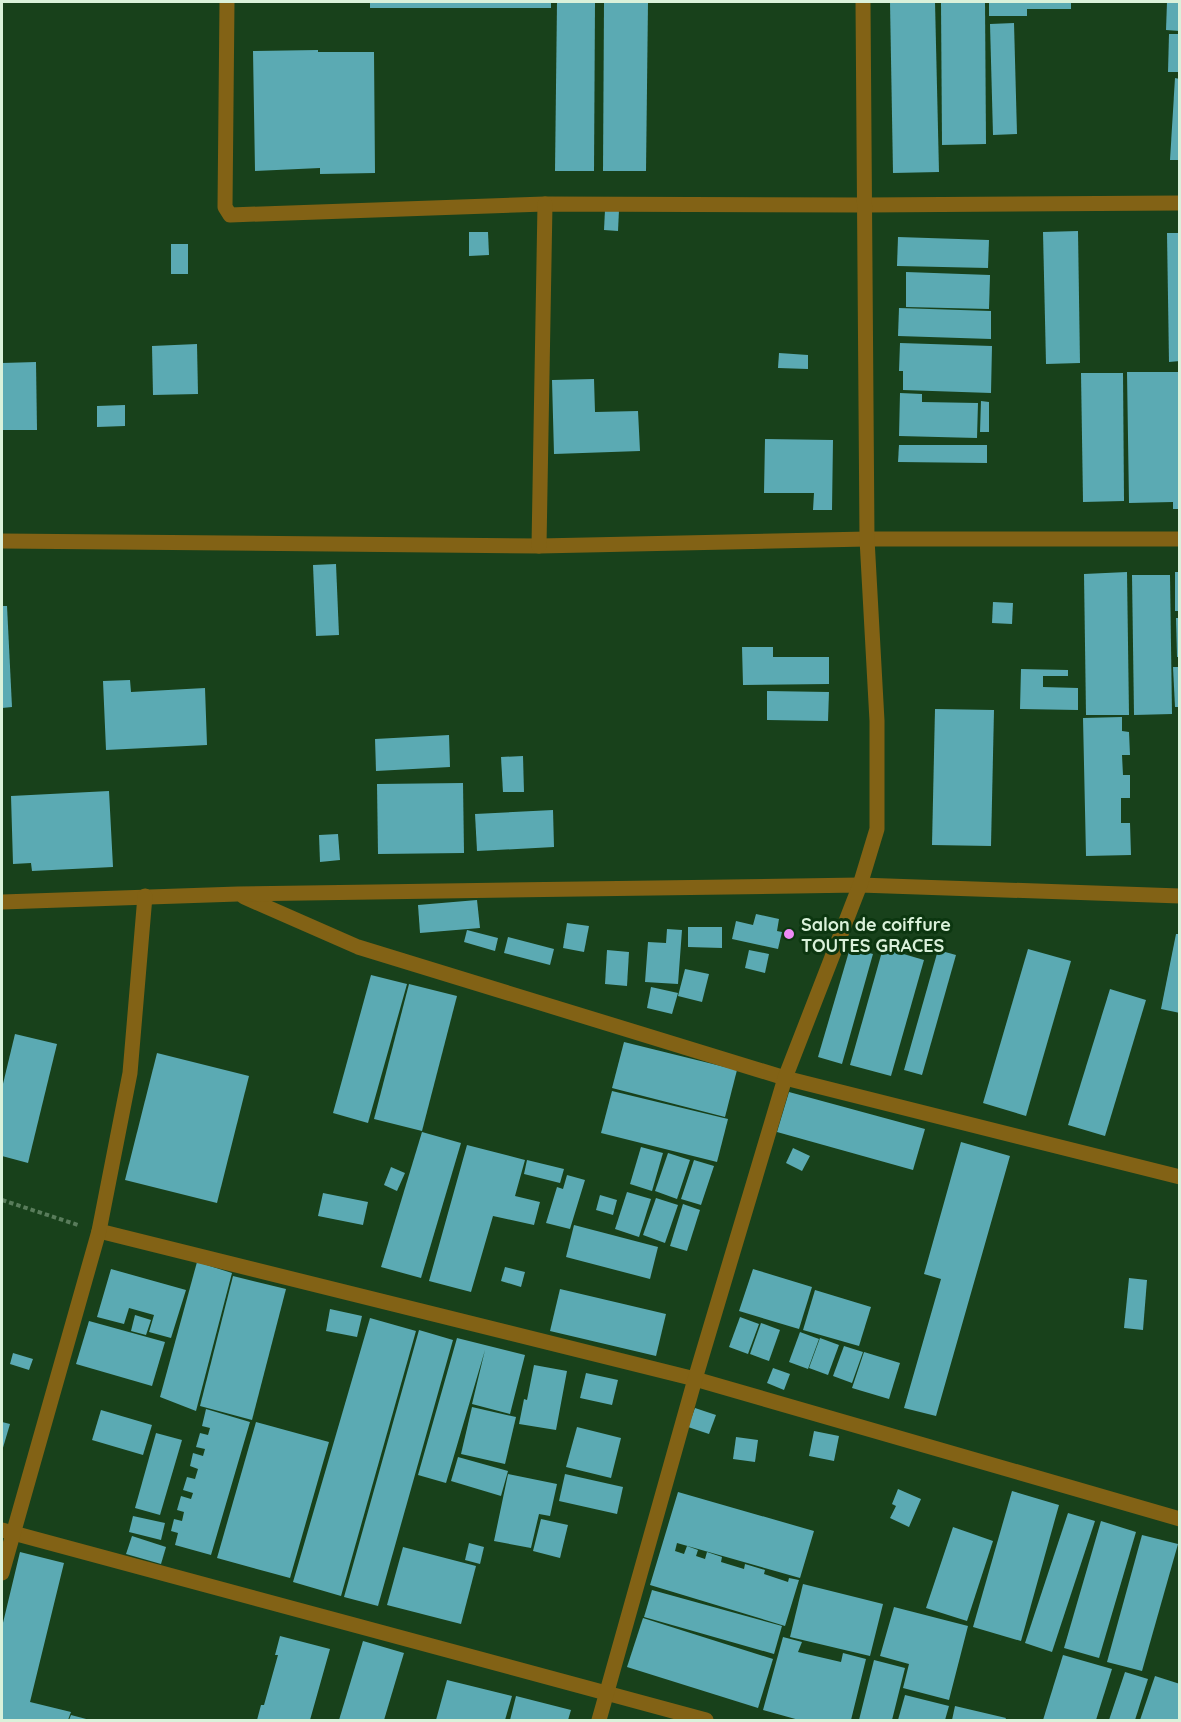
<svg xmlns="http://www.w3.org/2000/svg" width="1181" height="1722" font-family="Quicksand,sans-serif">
  <rect width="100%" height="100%" fill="#18411b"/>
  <g fill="#5baab3">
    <rect x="370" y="2" width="181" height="6"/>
    <polygon points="557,2 595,2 594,171 555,171"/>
    <polygon points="604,2 648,2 646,171 603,171"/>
    <polygon points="890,2 935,2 939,172 893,173"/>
    <polygon points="941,2 985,2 986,144 942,145"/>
    <polygon points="989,2 1071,2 1071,9 1027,9 1027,16 989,16"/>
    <polygon points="1167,2 1180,2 1180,31 1166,30"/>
    <polygon points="1014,23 1017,134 993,135 990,24"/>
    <polygon points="1169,34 1180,34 1180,72 1168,72"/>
    <polygon points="318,50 318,52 374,52 375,173 320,174 320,168 255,171 253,51"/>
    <polygon points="1175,78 1180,79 1180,160 1170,160"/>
    <polygon points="605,210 619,210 618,231 604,230"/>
    <polygon points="1078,231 1080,363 1046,364 1043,232"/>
    <polygon points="469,232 488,232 489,255 469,256"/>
    <polygon points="1167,233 1180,233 1180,361 1169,362"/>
    <polygon points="898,237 989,240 988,268 897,266"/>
    <rect x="171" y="244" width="17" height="30"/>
    <polygon points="906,272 990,275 989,309 906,307"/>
    <polygon points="899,308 991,311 991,339 898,336"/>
    <polygon points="900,343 992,346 991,393 903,390 903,371 899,371"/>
    <polygon points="197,344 198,394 153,395 152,346"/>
    <polygon points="779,353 808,355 808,369 778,368"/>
    <polygon points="36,362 37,430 2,430 2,363"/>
    <polygon points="1127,372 1180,372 1180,509 1173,509 1173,502 1129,503"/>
    <polygon points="1081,373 1123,373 1124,501 1083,502"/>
    <polygon points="594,379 595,412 638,411 640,451 554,454 552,380"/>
    <polygon points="900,393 922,394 922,402 978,403 977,438 899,436"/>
    <polygon points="981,401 989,402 989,432 980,432"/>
    <polygon points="125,405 125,426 97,427 97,406"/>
    <polygon points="765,439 833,440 832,510 813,510 814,493 764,493"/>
    <polygon points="899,445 987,445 987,463 898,462"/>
    <polygon points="336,564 339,635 316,636 313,565"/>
    <polygon points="1127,572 1129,715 1086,715 1084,574"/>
    <rect x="1175" y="572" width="5" height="39"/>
    <polygon points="1132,575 1170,575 1172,714 1134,715"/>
    <polygon points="993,602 1013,603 1012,624 992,623"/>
    <polygon points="2,606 7,606 12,707 2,708"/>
    <polygon points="1176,618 1180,618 1180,657 1177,657"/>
    <polygon points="742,647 773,647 773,657 829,657 829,684 743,685"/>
    <polygon points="1173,667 1180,667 1180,707 1175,707"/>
    <polygon points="1021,669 1068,670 1068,676 1043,676 1043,687 1078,688 1078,710 1020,709"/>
    <polygon points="130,680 131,692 205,688 207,745 106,750 103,681"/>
    <polygon points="767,691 829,692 828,721 767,720"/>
    <polygon points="935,709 994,710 991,846 932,845"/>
    <polygon points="1122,717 1122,731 1129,732 1130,755 1122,755 1123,775 1130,775 1130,798 1121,798 1121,823 1130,823 1131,855 1086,856 1083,718"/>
    <polygon points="449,735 450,767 376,771 375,739"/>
    <polygon points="523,756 524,792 503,792 501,757"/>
    <polygon points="463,783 464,853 378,854 377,784"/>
    <polygon points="109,791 113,867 32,871 31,863 13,864 11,796"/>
    <polygon points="553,810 554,847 477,851 475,814"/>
    <polygon points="338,834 340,860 320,862 319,835"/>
    <polygon points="477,900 480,928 420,933 418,905"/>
    <polygon points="756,914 779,919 777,931 782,932 778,949 732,939 736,921 753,925"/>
    <polygon points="567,923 589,926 584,952 563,948"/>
    <polygon points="688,927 722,927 722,948 688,947"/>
    <polygon points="667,929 682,930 678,984 645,982 648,942 666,943"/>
    <polygon points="467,930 498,938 495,951 464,942"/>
    <polygon points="1176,934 1180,934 1180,1013 1161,1009"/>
    <polygon points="508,937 554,949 550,965 504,953"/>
    <polygon points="850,948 873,954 842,1064 818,1057"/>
    <polygon points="883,948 924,960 891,1076 850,1065"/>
    <polygon points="1028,949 1071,961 1026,1116 983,1103"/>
    <polygon points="607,950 629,952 627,986 605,984"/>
    <polygon points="749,950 769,954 765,973 745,968"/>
    <polygon points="938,950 956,955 922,1075 904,1070"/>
    <polygon points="685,969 709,974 702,1002 678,996"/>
    <polygon points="371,975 407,984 368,1123 333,1113"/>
    <polygon points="409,984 457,996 422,1131 374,1119"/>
    <polygon points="651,987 678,993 672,1014 647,1008"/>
    <polygon points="1110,989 1146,1000 1105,1136 1068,1125"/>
    <polygon points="15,1034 57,1044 28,1163 2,1156 2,1088"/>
    <polygon points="624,1042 737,1070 725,1117 612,1088"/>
    <polygon points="157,1053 249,1076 217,1203 125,1180"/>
    <polygon points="612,1091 728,1119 717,1162 601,1133"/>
    <polygon points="789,1092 925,1129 913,1170 777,1132"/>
    <polygon points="422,1132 461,1143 421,1278 381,1267"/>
    <polygon points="961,1142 1010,1156 936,1416 904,1408 941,1279 924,1274"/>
    <polygon points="467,1145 525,1160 515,1196 540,1202 534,1225 493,1216 471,1292 429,1281"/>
    <polygon points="641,1147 663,1153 652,1191 630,1184"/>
    <polygon points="793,1148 810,1156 802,1171 786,1163"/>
    <polygon points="668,1153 690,1160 677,1199 655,1191"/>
    <polygon points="527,1160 564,1169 560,1183 524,1174"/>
    <polygon points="694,1160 714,1166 701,1205 681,1199"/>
    <polygon points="391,1167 405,1173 397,1191 384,1185"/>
    <polygon points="567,1175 585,1180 570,1229 546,1223 557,1187 563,1189"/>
    <polygon points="627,1192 651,1199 639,1237 615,1229"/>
    <polygon points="323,1193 368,1202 363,1225 318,1216"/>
    <polygon points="600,1195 617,1200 613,1215 596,1210"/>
    <polygon points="656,1198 678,1205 665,1243 643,1235"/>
    <polygon points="683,1204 700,1210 687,1251 670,1246"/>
    <polygon points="574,1225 658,1247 650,1279 566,1257"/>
    <polygon points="197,1262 232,1273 196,1411 160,1397"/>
    <polygon points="505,1267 525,1272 521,1287 501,1281"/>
    <polygon points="111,1269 186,1290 171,1338 149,1332 154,1315 129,1308 124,1324 97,1317"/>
    <polygon points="753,1269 812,1287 799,1329 739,1311"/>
    <polygon points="233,1276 286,1289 252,1420 200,1406"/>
    <polygon points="1129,1278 1147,1280 1143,1330 1124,1328"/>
    <polygon points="560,1289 666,1314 656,1356 550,1331"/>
    <polygon points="815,1290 871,1307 859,1346 803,1330"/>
    <polygon points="330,1309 362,1316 357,1337 326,1331"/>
    <polygon points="135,1315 151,1320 146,1335 131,1331"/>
    <polygon points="740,1317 759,1324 748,1354 729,1347"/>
    <polygon points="370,1318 416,1331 341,1596 293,1582"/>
    <polygon points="89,1321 165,1342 152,1386 76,1364"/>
    <polygon points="761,1323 780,1330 769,1361 750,1354"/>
    <polygon points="419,1330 453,1340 378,1606 344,1597"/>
    <polygon points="800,1332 819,1339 808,1369 789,1362"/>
    <polygon points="457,1338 525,1355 510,1414 472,1404 485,1350 446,1483 418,1475"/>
    <polygon points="820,1338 839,1345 828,1375 809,1368"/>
    <polygon points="844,1346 863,1352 852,1383 833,1376"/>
    <polygon points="864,1352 900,1363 889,1399 852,1388"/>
    <polygon points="13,1353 33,1359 29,1370 10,1364"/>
    <polygon points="534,1365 567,1371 556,1430 519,1424 524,1399 527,1400"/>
    <polygon points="773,1368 790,1374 784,1390 767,1383"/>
    <polygon points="586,1373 618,1380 612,1405 580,1398"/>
    <polygon points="472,1407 516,1417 505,1464 461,1454"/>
    <polygon points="695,1408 716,1415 709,1434 688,1427"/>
    <polygon points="206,1409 250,1422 211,1555 175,1545 178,1533 171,1531 174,1519 182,1521 184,1512 177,1510 181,1496 191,1499 193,1493 183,1490 187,1477 195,1479 198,1469 190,1466 193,1453 203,1456 205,1449 196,1447 200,1433 208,1435 210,1428 202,1426"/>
    <polygon points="101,1410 152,1425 143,1455 92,1440"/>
    <polygon points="2,1422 10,1424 2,1451"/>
    <polygon points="256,1422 329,1442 290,1578 217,1558"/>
    <polygon points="577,1427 621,1438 611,1478 566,1467"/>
    <polygon points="814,1431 839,1436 834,1461 809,1456"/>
    <polygon points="156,1433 182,1440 160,1515 135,1508"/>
    <polygon points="736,1437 758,1440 755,1462 733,1459"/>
    <polygon points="458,1457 508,1471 501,1496 451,1481"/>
    <polygon points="508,1474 557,1484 550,1516 539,1514 531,1548 494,1541"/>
    <polygon points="565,1474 623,1487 617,1514 559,1501"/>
    <polygon points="898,1489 921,1499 909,1527 890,1518 896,1506 892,1504"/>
    <polygon points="1012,1491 1059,1505 1021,1641 973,1627"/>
    <polygon points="678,1492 814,1531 800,1578 677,1543 675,1551 684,1554 687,1546 698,1550 696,1556 705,1559 707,1552 722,1557 721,1562 744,1569 745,1564 765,1570 764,1574 788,1582 789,1578 799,1580 785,1626 650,1585"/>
    <polygon points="1068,1513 1095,1521 1052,1652 1025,1643"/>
    <polygon points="133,1516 165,1523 161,1540 129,1532"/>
    <polygon points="541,1519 568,1525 560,1558 533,1551"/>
    <polygon points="1101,1521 1136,1532 1099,1658 1064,1648"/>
    <polygon points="953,1527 993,1541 967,1621 926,1608"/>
    <polygon points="1142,1535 1178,1544 1142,1671 1107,1662"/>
    <polygon points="132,1536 166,1547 161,1564 126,1554"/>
    <polygon points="469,1543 484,1547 480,1564 465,1560"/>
    <polygon points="403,1547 476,1566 461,1624 387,1605"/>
    <polygon points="20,1552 64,1563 30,1702 71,1712 68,1720 2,1720 2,1627"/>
    <polygon points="803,1584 883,1604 870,1656 790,1637"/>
    <polygon points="652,1590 782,1626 774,1654 644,1617"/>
    <polygon points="894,1607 968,1626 949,1700 903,1688 909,1664 880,1656"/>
    <polygon points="643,1618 773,1659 758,1708 627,1667"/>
    <polygon points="280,1636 330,1649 310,1720 257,1720 261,1705 264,1705 278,1655 275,1655"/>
    <polygon points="783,1637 802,1642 798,1652 841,1662 843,1653 866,1659 851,1720 799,1720 763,1710"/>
    <polygon points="363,1641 404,1653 384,1720 339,1720"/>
    <polygon points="1063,1655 1112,1669 1096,1720 1043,1720"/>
    <polygon points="874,1660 905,1668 892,1720 859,1720"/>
    <polygon points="1125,1672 1148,1679 1135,1720 1109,1720"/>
    <polygon points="1155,1676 1180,1684 1180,1720 1140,1720"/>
    <polygon points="447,1680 512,1696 505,1720 436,1720"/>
    <polygon points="905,1695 949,1706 945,1720 898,1720"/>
    <polygon points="516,1696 571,1710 568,1720 510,1720"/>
    <polygon points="955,1706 1006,1718 1005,1720 952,1720"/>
    <polygon points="71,1715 90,1720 69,1720"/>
  </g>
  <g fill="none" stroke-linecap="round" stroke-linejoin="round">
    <polyline stroke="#597c5b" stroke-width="4" stroke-dasharray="4.5 3" stroke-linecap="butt" points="2,1200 78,1225"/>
    <g stroke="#826215" stroke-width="15">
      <polyline points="227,2 225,207 230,215 545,204 865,205 1180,203"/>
      <polyline points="2,541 539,546 867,539 1180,539"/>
      <polyline points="539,546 545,204"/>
      <polyline points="244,897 358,947 785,1078 1180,1177"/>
      <polyline points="2,902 238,894 860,885 1180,896"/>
      <polyline points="99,1231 695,1379 1180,1519"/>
      <polyline points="2,1530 706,1720"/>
      <polyline points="2,1573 99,1231 130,1073 145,896"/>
      <polyline points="599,1720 695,1379 785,1078 860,885 877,829 877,721 867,539 863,2"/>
    </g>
  </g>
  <circle fill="#ef8bf6" stroke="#0c3610" stroke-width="2" cx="789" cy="934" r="6"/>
  <g text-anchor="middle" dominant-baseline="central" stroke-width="6" stroke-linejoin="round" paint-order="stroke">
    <g font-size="18" font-weight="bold" fill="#daf1da" stroke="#0c3610" text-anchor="start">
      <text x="801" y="924">Salon de coiffure<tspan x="801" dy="21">TOUTES GRACES</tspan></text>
    </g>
  </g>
  <rect width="1181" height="1722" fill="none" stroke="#daf1da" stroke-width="6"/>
</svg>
